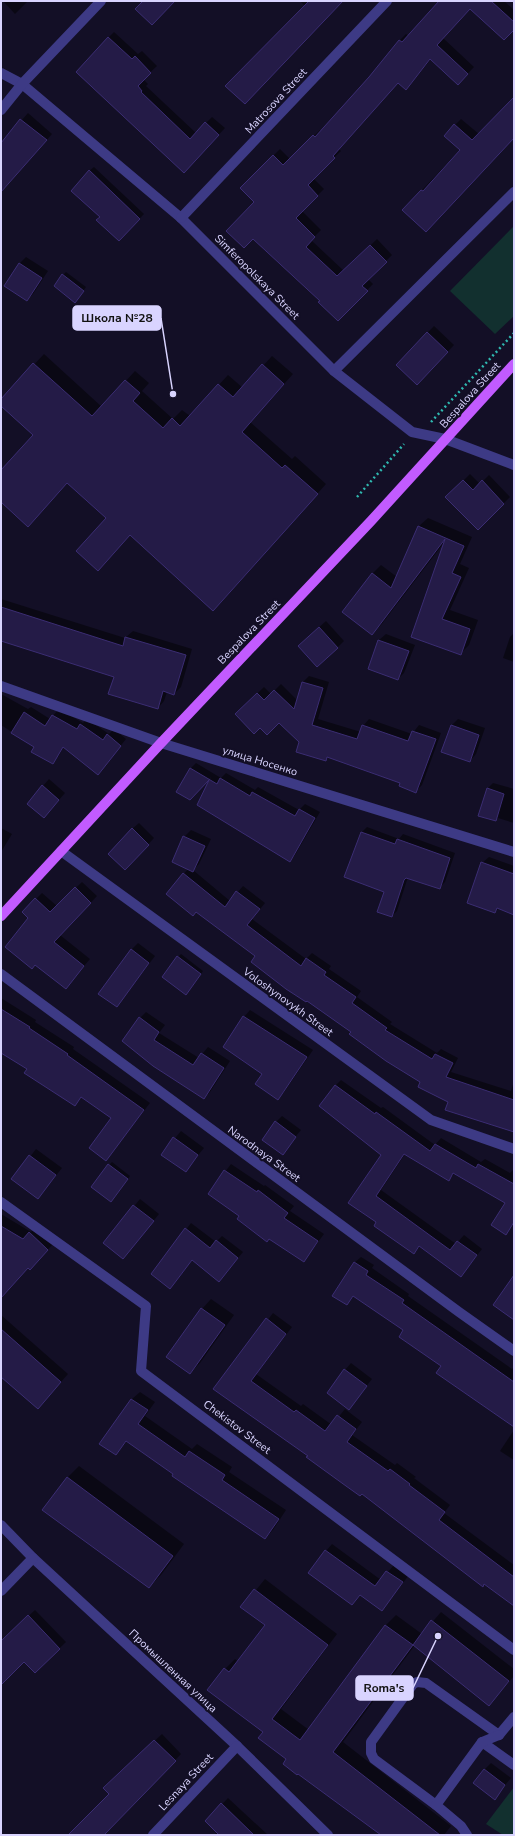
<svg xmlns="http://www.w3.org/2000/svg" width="515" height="1836" font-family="'Nunito Sans',sans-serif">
  <rect width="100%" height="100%" fill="#130f26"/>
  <g fill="#12302f">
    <polygon points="514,226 514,316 495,334 450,291"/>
    <polygon points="514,1787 514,1835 503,1835 486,1824"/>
  </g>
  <g fill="#0007" fill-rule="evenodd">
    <polygon points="3,1 28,1 15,14"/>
    <polygon points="300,1 342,1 305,6"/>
    <polygon points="441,1 504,1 514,10 514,29 471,8 443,38 474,67 458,84 431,59 412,82 398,82 339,149 341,151 313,178 324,189 302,211 321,230 311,240 344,271 377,239 392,255 368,279 373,284 338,320 322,301 255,202 241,188 280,149 290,159 320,130 321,131 370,78 400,40 406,34 409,36"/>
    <polygon points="114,32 138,54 142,51 157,66 143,79 148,84 146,86 196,133 212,117 225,128 184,172 108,38"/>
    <polygon points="514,98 514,137 403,210 461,149 455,125 461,119 479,134"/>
    <polygon points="28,113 52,134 1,192 1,144"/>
    <polygon points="94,167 144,214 119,240 101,216 89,171"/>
    <polygon points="26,257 48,271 33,294 27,300 20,263"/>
    <polygon points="66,272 86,287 78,298 63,275"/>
    <polygon points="434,326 454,345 424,377 397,365"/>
    <polygon points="44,354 102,407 135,371 149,383 142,391 173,419 182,410 190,416 228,375 243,388 272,356 293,374 250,422 292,459 295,456 326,484 223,600 108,518 68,482 1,501 1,472 34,435 1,405 1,400"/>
    <polygon points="470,474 480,484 489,475 510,497 478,529 447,497"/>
    <polygon points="428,518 472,537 460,564 469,568 450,610 478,620 469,645 460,654 412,637 446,540 381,625 372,633 372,574 381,565 397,577 419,526"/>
    <polygon points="1,599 125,638 133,631 192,649 181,687 174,694 167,692 164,701 158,708 115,676 1,640"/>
    <polygon points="326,621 344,641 337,648 306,639"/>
    <polygon points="514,633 514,662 503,658 510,637"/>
    <polygon points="386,634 415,645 404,673 398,679 369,668 379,640"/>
    <polygon points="309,676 329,682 318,719 361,732 363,726 369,719 412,734 419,725 441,733 422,785 416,791 401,782 328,757 326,760 300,741 279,721 260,727 236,714 264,687 271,694 281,684 297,700 303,682"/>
    <path d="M1 694 28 709 31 707 50 719 59 709 83 723 87 719 109 734 114 729 126 739 103 768 64 747 53 763 35 747 1 725ZM64 742 66 743 58 757H56Z"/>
    <polygon points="458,719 485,728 476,754 470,761 452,725"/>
    <polygon points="196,763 221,778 226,773 255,790 258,787 299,810 305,804 320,812 295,855 290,861 199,804 211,777 195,793 177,792 191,768"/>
    <polygon points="49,779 65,793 44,817 43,786"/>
    <polygon points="493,783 514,789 514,823 498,818 495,820 487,789"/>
    <polygon points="139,823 154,838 132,862 132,829"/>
    <polygon points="367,827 399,839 403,834 455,853 445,882 439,888 408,877 397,911 392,916 385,891 362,832"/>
    <polygon points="1,828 12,834 1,852"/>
    <polygon points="191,830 211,839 199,864 193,870 230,901 243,886 265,903 252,919 306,959 312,953 331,966 329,969 361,991 357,997 392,1022 390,1024 437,1053 441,1049 458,1058 451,1072 511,1091 514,1081 514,1131 449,1102 352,1031 257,956 196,911 167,894 188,869 184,837"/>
    <polygon points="489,857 514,866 512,874 514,875 514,914 499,908 495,912 482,863"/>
    <polygon points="82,882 97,896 60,935 90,959 66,987 30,918 36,899 42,893 57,906"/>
    <polygon points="138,943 155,956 117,1006 131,950"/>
    <polygon points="181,954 203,971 189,990 178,957"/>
    <polygon points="1,998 36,1020 35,1022 74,1047 73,1049 150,1103 106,1160 113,1118 82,1096 75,1105 28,1069 1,1051"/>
    <polygon points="250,1010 313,1050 284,1092 278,1098 263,1073 244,1017"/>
    <polygon points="146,1012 165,1025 159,1033 199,1058 208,1047 230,1061 210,1092 204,1098 154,1065 140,1018"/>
    <polygon points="341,1080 381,1108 383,1107 435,1145 441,1138 481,1162 485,1159 510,1173 514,1169 514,1224 506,1233 507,1203 454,1174 448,1179 405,1154 381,1190 456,1244 464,1235 482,1249 461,1276 420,1246 414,1253 378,1222 350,1203 382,1154 335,1086"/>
    <polygon points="282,1116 301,1130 282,1153 276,1122"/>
    <polygon points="181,1131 204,1148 185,1171 162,1154"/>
    <polygon points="36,1149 62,1168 38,1198 13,1179"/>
    <polygon points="112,1162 130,1176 114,1198 109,1165"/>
    <polygon points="231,1164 264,1186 265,1185 294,1206 290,1211 324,1234 304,1261 209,1193"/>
    <polygon points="140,1199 159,1214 123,1258 104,1243"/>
    <polygon points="1,1214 31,1232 37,1225 55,1242 30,1268 28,1267 1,1298"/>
    <polygon points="191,1223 216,1242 222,1236 243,1252 224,1275 193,1259 170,1288 152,1274"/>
    <polygon points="361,1257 374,1265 372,1268 409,1294 408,1296 512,1369 514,1367 514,1423 443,1365 405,1330 354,1296 347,1304 354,1263"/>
    <polygon points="211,1299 234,1315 200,1363 190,1373 202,1309"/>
    <polygon points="273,1313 292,1327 256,1374 301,1406 303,1404 332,1425 345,1409 362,1422 352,1435 395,1465 397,1463 416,1477 414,1478 450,1505 444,1513 514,1565 514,1605 362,1493 215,1389"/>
    <polygon points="1,1315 68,1374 45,1400 1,1376"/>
    <polygon points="351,1363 372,1379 349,1408 345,1370"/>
    <polygon points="140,1392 155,1402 145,1416 192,1449 197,1444 232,1467 229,1472 286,1510 273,1530 265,1538 127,1441 116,1454 101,1444 132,1399"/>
    <polygon points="514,1430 514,1460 500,1451"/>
    <polygon points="79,1466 184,1544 161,1575 149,1587 67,1478"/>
    <polygon points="332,1544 381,1580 394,1565 409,1575 382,1610 361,1595 352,1604 326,1551"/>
    <polygon points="265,1579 337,1634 281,1709 309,1730 386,1625 396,1615 422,1634 441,1612 514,1669 514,1676 489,1705 415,1645 343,1742 451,1826 444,1835 382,1835 288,1759 264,1732 225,1669 235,1659 239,1662 266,1625 242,1607"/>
    <polygon points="35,1610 66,1642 35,1672 24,1660 1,1683 1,1646 4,1639"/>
    <polygon points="162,1734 181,1754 103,1835 69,1835 111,1794 111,1782"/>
    <polygon points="491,1763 511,1778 494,1798 484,1770"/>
    <polygon points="228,1798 268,1835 214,1835 217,1832 206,1821"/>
  </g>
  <g fill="#241b47" stroke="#3b2d73">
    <polygon points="143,1 175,1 152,25 135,9"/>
    <polygon points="309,1 343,1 245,104 225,86"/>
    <polygon points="439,1 491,1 514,22 514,30 504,40 470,9 437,45 468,74 458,85 430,59 406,90 398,83 333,156 335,158 308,185 318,196 296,218 315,237 306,247 337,276 370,245 387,262 362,286 368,291 338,321 318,302 320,301 253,239 244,248 226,231 254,202 240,188 273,155 283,165 313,135 315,137 369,77 399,40 402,42"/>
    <polygon points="108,37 132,59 135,56 151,73 138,86 142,91 141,92 190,139 205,122 219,135 184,173 76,72"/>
    <polygon points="514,97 514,138 426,232 402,210 421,190 423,191 460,150 444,136 454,124 472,140"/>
    <polygon points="20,119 47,140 1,192 1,143"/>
    <polygon points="89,170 140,219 119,241 96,220 100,217 71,191"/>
    <polygon points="19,263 42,278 27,301 4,286"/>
    <polygon points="62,274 84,291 75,303 54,286"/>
    <polygon points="427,332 448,352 417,385 396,365"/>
    <polygon points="33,363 92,416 125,380 140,393 133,401 163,428 172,418 180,426 218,384 233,397 262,364 284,384 242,432 282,468 285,465 318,494 213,611 130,535 98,571 76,551 106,518 67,483 28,527 1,502 1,470 33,435 1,406 1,399"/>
    <polygon points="463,480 473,490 482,480 504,504 478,530 445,497"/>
    <polygon points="418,526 464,546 452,573 461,577 442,619 470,629 461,655 411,637 445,539 372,635 342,612 372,573 391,588"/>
    <polygon points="1,607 123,646 125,637 186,655 174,695 163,691 158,709 108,694 114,677 1,641"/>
    <polygon points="319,627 338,648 317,667 298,646"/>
    <polygon points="378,640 409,651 398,680 368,669"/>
    <polygon points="302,682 323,688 312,725 357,739 362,725 408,741 412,731 436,739 416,793 399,786 400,783 327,757 326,761 296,752 299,742 279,723 267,735 260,728 254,734 235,714 257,693 264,700 274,690 294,709"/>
    <polygon points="24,712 45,726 52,715 77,729 80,724 103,740 107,734 121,746 98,775 63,747 53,764 31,752 34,747 11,733"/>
    <polygon points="451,725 479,735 470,762 441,752"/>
    <polygon points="190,768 217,784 220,778 250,796 252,792 295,816 299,809 315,818 290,862 197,805 209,780 190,800 176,792"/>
    <polygon points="42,785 59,800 44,818 27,804"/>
    <polygon points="487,788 504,794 496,821 478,816"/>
    <polygon points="132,828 149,845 125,870 108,854"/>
    <polygon points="361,832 395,844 397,839 450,858 440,889 406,878 404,880 392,917 377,912 384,892 344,877"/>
    <polygon points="183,836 205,846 193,872 172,862"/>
    <polygon points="481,862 514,874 514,915 497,908 495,913 467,903"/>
    <polygon points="183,873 225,907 236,891 260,909 247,925 301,966 306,958 326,972 324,975 356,997 352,1003 387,1028 385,1030 432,1059 435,1054 453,1063 446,1077 514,1100 514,1132 445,1110 448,1102 418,1087 420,1082 386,1061 349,1034 351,1032 307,1001 306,1002 286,989 251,962 255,956 196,912 193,916 166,894"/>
    <polygon points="75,887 91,903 54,942 84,966 66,989 35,965 32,969 5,947 28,918 22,912 35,898 50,912"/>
    <polygon points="131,949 149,963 117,1007 98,994"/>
    <polygon points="177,956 201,974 186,995 162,977"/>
    <polygon points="1,1009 30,1027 29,1028 68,1054 67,1055 144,1110 106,1161 89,1148 111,1118 81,1097 75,1106 24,1073 27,1069 1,1053"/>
    <polygon points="243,1016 307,1057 278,1100 255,1084 262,1074 223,1047"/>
    <polygon points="139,1017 159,1032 154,1040 193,1065 201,1053 224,1068 204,1099 153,1066 122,1041"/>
    <polygon points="335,1085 375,1114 376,1112 430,1151 435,1144 476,1168 478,1164 514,1184 514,1222 506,1235 491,1225 505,1203 453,1173 449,1181 404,1154 376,1196 450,1250 457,1241 477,1255 461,1277 419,1246 414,1254 374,1226 376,1222 348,1203 381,1155 319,1106"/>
    <polygon points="275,1121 296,1137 283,1155 262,1140"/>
    <polygon points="173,1137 198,1155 186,1172 161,1155"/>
    <polygon points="29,1155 56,1175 38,1199 11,1179"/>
    <polygon points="108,1164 128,1179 111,1202 91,1187"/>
    <polygon points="224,1170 257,1192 258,1190 288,1213 284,1218 318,1241 304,1262 269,1239 267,1242 237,1219 239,1216 208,1194"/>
    <polygon points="133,1205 154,1221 123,1259 103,1243"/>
    <polygon points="1,1226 23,1239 29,1232 48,1250 30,1270 28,1268 1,1298"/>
    <polygon points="185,1228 210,1248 216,1240 238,1258 219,1282 192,1260 170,1289 151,1274"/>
    <polygon points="354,1262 368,1271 366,1275 404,1300 402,1303 514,1382 514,1427 436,1373 441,1366 399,1337 403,1330 353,1296 347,1305 332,1296"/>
    <polygon points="514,1275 514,1320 493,1305"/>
    <polygon points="201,1308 225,1325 190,1374 166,1357"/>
    <polygon points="266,1318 286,1334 251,1381 294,1412 296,1410 325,1431 337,1415 356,1429 347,1442 388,1471 390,1469 410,1484 409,1485 445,1512 439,1520 514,1577 514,1606 484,1584 483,1587 362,1494 360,1496 346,1486 306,1457 308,1456 213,1389"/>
    <polygon points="1,1329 61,1382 38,1409 1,1377"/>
    <polygon points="344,1369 367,1386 349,1410 327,1393"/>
    <polygon points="131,1399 148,1410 138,1424 185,1457 189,1451 225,1475 222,1480 279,1519 265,1539 172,1476 173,1474 126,1441 116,1455 99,1444"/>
    <polygon points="67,1477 173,1556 149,1588 42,1510"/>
    <polygon points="325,1550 375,1586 386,1571 403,1582 382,1611 360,1595 352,1605 308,1573"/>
    <polygon points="254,1589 328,1645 272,1719 300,1740 385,1625 413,1645 333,1752 440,1835 381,1835 298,1774 297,1775 283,1764 286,1759 258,1738 263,1732 207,1690 224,1668 229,1672 265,1625 240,1607"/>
    <polygon points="28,1615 60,1649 35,1673 24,1662 1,1685 1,1641"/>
    <polygon points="431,1620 509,1681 489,1706 413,1645"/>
    <polygon points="154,1740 176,1761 104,1835 68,1835 109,1794 103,1788"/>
    <polygon points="484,1769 505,1785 495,1800 473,1783"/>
    <polygon points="221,1803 254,1835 219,1835 205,1821"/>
  </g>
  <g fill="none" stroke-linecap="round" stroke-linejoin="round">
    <g stroke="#2fb8b0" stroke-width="2.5" stroke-dasharray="2 3" stroke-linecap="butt">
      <polyline points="431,422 514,333"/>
      <polyline points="357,497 404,444"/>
    </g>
    <g stroke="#3d3a85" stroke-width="10">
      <polyline points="1,73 22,84 181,218 334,371 380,407 412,432 445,439 514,465"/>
      <polyline points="1,110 22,84 101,1"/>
      <polyline points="181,218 387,1"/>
      <polyline points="334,371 514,192"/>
      <polyline points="1,686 161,743 514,852"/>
      <polyline points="61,851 431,1120 514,1149"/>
      <polyline points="1,974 459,1312 514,1351"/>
      <polyline points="1,1202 146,1306 141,1371 514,1650"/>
      <polyline points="1,1525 33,1558 237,1746 328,1835"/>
      <polyline points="1,1591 33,1558"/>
      <polyline points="482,1742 514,1765"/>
      <polyline points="436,1805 374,1759 371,1753 371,1742 413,1684 417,1682 426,1683 499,1735 514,1717"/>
      <polyline points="153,1835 237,1746"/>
      <polyline points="467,1835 461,1826 436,1805 482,1742 499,1735"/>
    </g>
    <polyline stroke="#c25bff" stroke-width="10" points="1,916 161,743 371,521 514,364"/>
  </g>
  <g text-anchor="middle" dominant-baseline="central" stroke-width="4" stroke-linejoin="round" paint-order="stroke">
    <g font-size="11" fill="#d9d4ff" stroke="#130f26">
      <text transform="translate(276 101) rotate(-47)">Matrosova Street</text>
      <text transform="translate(257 277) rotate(45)">Simferopolskaya Street</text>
      <text transform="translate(470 395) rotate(-48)">Bespalova Street</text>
      <text transform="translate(249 632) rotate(-46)">Bespalova Street</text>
      <text transform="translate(260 761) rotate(17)">улица Носенко</text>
      <text transform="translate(288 1002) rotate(36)">Voloshynovykh Street</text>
      <text transform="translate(264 1154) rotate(36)">Narodnaya Street</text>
      <text transform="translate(237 1427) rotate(37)">Chekistov Street</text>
      <text transform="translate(173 1671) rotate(43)">Промышленная улица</text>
      <text transform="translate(186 1782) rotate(-47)">Lesnaya Street</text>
    </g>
  </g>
  <path fill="none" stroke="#d9d4ff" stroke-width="1.5" d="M173 394L161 318M438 1636L413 1688"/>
  <g fill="#d9d4ff" stroke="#130f26" stroke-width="1.5">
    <circle cx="173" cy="394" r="4"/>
    <circle cx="438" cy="1636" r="4"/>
  </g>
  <g fill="#d9d4ff" stroke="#d9d4ff" stroke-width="1.5">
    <rect x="73" y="306" width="88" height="24" rx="4"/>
    <rect x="356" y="1676" width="57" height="24" rx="4"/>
  </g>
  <g font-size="12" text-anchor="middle" font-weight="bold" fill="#111">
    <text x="117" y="322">Школа №28</text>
    <text x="384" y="1692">Roma's</text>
  </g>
  <rect width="515" height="1836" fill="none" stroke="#d9d4ff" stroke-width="4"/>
</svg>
